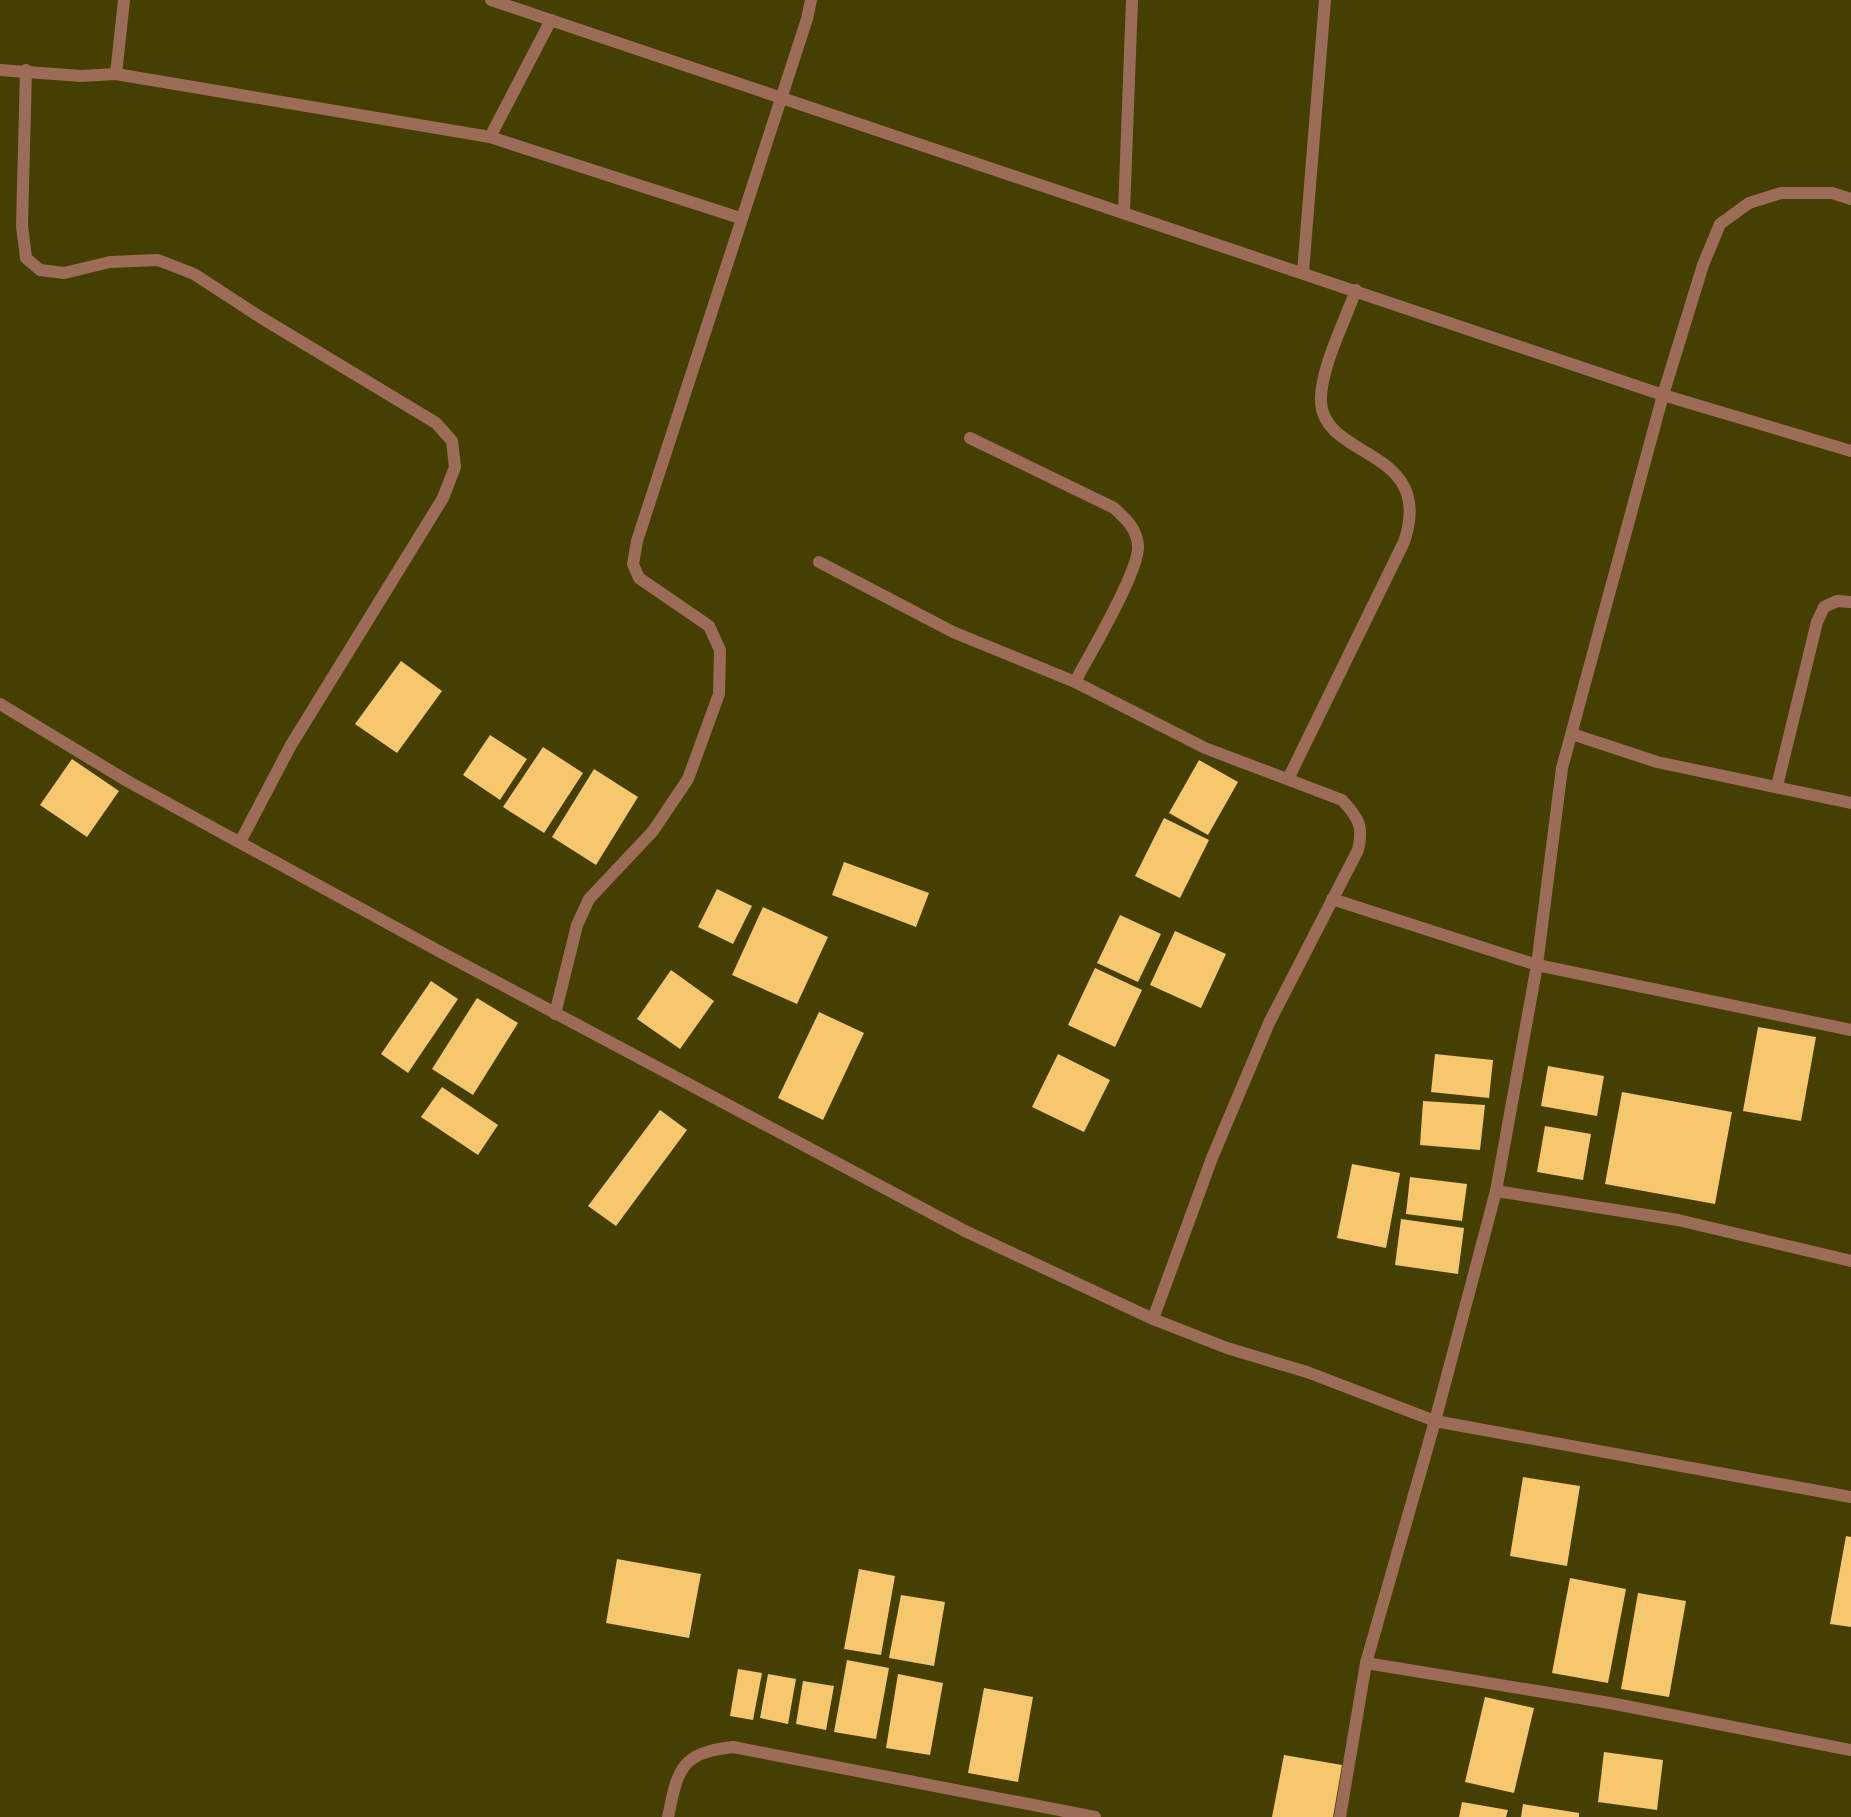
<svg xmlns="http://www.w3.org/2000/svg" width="1851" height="1817" font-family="'Playfair Display',serif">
  <rect width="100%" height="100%" fill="#463f02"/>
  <g fill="#f7c76d">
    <polygon points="401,661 442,691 397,753 355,724"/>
    <polygon points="490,735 527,759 500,800 463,775"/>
    <polygon points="543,747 583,773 544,833 503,807"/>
    <polygon points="72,759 119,791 87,837 40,805"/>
    <polygon points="1199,760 1238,782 1208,835 1169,813"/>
    <polygon points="594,769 638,797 596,865 552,837"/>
    <polygon points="1164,818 1209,840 1180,898 1135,876"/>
    <polygon points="844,862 929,893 916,927 832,895"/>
    <polygon points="717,889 752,906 733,944 698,927"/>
    <polygon points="763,907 828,937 797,1004 732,975"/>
    <polygon points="1120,915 1161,934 1138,982 1097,963"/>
    <polygon points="1175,931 1226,954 1201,1008 1150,985"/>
    <polygon points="1095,968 1142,990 1115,1047 1068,1025"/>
    <polygon points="671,970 714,1001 680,1049 637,1019"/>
    <polygon points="431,981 458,999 408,1073 381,1054"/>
    <polygon points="477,998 518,1023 473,1095 432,1069"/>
    <polygon points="819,1012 864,1033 823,1120 778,1098"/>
    <polygon points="1758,1027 1816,1037 1801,1121 1743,1111"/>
    <polygon points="1058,1054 1110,1080 1084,1132 1032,1107"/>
    <polygon points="1435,1054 1493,1060 1489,1098 1431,1092"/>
    <polygon points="1548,1066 1604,1076 1597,1116 1541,1106"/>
    <polygon points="442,1087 498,1125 478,1155 421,1117"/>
    <polygon points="1622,1092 1732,1112 1715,1204 1605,1184"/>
    <polygon points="1423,1101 1485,1105 1480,1150 1420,1145"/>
    <polygon points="660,1110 687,1130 616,1226 588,1206"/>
    <polygon points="1545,1126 1591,1134 1583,1180 1537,1172"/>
    <polygon points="1352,1164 1400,1173 1386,1248 1337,1238"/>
    <polygon points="1410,1177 1467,1184 1462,1221 1406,1214"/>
    <polygon points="1401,1219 1464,1228 1458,1274 1395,1265"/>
    <polygon points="1523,1477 1580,1486 1567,1566 1510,1556"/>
    <polygon points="1846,1536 1851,1537 1851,1627 1830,1624"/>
    <polygon points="617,1559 701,1574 689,1638 606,1623"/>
    <polygon points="859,1569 895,1576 881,1655 844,1649"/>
    <polygon points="1570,1578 1626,1589 1608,1683 1552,1673"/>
    <polygon points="1638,1593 1686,1601 1669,1697 1621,1689"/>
    <polygon points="901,1595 945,1602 934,1666 889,1658"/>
    <polygon points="847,1660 889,1668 876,1739 834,1732"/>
    <polygon points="738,1669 762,1673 753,1720 730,1716"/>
    <polygon points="768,1674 796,1679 788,1724 760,1718"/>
    <polygon points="898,1674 943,1683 930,1755 886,1748"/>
    <polygon points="803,1681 834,1686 826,1730 796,1724"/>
    <polygon points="984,1688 1033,1697 1018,1782 968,1773"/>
    <polygon points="1485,1697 1534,1708 1514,1793 1465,1782"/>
    <polygon points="1604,1752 1663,1760 1657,1810 1598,1802"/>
    <polygon points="1284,1755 1342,1765 1333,1817 1272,1817"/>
    <polygon points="1462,1802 1508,1810 1506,1817 1459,1817"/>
    <polygon points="1523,1804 1579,1813 1579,1817 1521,1817"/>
  </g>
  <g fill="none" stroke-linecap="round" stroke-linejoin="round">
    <g stroke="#9c6c59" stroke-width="12">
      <polyline points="491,0 1663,395 1851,451"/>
      <polyline points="0,70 81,76 116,74 490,137 551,20"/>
      <polyline points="26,70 22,226 26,258 40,270 64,273 110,262 158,260 194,274 260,317 436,423 452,441 455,467 443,498 291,745 240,842"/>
      <polyline points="116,74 124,0"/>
      <polyline points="490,137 740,218"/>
      <polyline points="1124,212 1132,0"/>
      <polyline points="1303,272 1325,0"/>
      <path d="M970 438 1114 508C1126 519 1137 529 1138 546 1140 570 1088 657 1075 682"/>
      <path d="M819 562 953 632 1075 682 1205 748 1342 800C1358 817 1364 826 1358 850L1269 1023 1212 1158 1153 1319"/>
      <polyline points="0,704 129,782 446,955 965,1231 1153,1319 1227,1348 1307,1372 1435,1421 1496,1191 1537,965 1562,768 1663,395 1703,265 1720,224 1749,203 1781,193 1832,193 1851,199"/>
      <polyline points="1572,734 1657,762 1851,803"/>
      <path d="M1288 779 1404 542C1436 448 1325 460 1321 403 1319 371 1345 321 1356 290"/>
      <polyline points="1777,786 1817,622 1824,607 1837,601 1851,602"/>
      <polyline points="1332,899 1537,965 1851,1030"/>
      <polyline points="555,1014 577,925 589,899 653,831 688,779 719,694 720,650 709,626 639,578 633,564 637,541 807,19 811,0"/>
      <polyline points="1496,1191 1678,1220 1851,1261"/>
      <polyline points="1366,1663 1610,1703 1851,1750"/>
      <path d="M668 1817C678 1769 680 1753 733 1747L1095 1817"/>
      <polyline points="1340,1817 1366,1663 1435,1421 1851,1497"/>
    </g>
  </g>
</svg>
